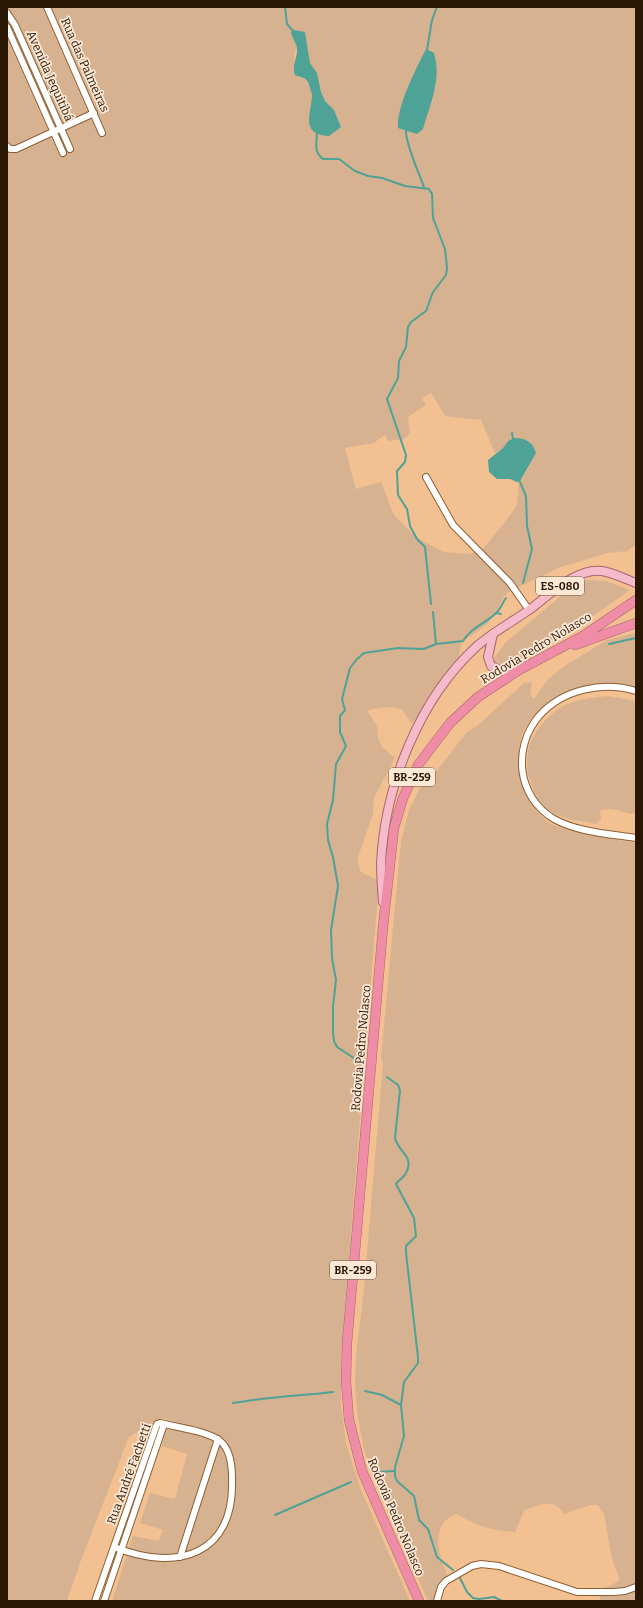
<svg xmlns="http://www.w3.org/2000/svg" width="643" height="1608" font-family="Bitter,serif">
  <rect width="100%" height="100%" fill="#f3c091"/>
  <g fill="#d7b291" fill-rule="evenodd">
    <path d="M7 7H636V545L627 551 607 553 558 568 507 593C499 603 496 615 486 625 479 631 470 636 462 642L456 668 412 724C408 720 407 715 403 711 398 705 373 708 367 711L377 726 378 737 382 747 395 758 374 798 373 814 358 857V863L361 872 379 881 341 1358V1406L346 1443 361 1490 410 1601H112L133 1536 159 1541 163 1530 140 1523 150 1493 175 1499 187 1454 162 1446 167 1419 158 1420 129 1437 81 1560 67 1601H7ZM305 32 310 63 317 73 321 92 325 101 334 110 309 118C309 104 319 80 299 77 298 72 295 66 294 61 293 50 301 50 292 36ZM426 49 434 53 437 69 408 90ZM431 393 445 416 481 420 495 453 503 448 508 441C521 436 532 439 536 453L523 477 519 481 517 505 508 518 483 549 469 554 444 552 417 538 394 515 381 482 356 489 345 448 374 443 385 435 388 441 405 439 410 433 408 417 426 405 422 398Z"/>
    <polygon points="587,580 606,581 630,590 573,630 506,668 495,664 495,657 505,643 563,594"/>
    <path d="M636 633V689C624 688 609 684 597 686 571 690 539 705 525 728 518 740 519 757 520 770 521 789 532 810 548 822 562 832 616 839 636 843V1601H602L598 1595V1589L610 1586 620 1580 612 1559 604 1514 598 1505H590L564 1514C555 1498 538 1504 524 1511L515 1532C491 1530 478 1527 457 1514 428 1523 439 1558 449 1579L435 1601H428L378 1486 364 1450 357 1413 355 1382 356 1356 364 1288 383 1063 381 1058 401 841 409 810 420 788 435 773 467 732 476 727 524 683 532 682 530 695 534 699 548 679 563 667 607 640Z"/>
    <path d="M607 696 636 701V814C624 814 610 805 600 811L601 819 596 824C583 821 567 820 555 814 531 801 521 766 531 742 535 731 544 721 553 713 567 700 589 698 607 696Z"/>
  </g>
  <g fill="#4ea296">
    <path d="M294 30 305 32 310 63 317 73 321 92 325 101 334 110 341 127 329 136C291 134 322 98 308 82 305 77 299 77 295 75 292 66 296 60 297 52 298 44 292 39 291 32Z"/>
    <path d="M426 49 434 53C442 78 430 105 423 129L417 134 398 128C396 107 416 69 426 49Z"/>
    <path d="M514 438C526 438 533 442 536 453L520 481 517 482 510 479H497L489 472 488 460 503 448 508 441Z"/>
  </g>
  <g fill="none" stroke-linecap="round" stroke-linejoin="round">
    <g stroke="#4ea296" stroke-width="2">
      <polyline points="285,7 287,24 294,32"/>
      <polyline points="427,50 432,20 437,7"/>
      <polyline points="309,81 313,94"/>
      <path d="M406 130C405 143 419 173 424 187"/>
      <path d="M317 132C317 144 313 151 323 159H339L355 171 368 176 382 178 405 186 429 189 432 194 433 218 445 249 447 268 446 275 433 292 426 311 411 322 408 327 406 347 399 361 398 378 387 399 406 455 405 462 397 471 398 495 407 509 410 526 417 539 425 547 431 604"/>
      <polyline points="512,433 513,439"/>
      <polyline points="519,480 526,496 527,526 532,549 523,583"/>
      <polyline points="433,612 436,644"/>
      <polyline points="496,613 501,614"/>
      <polyline points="609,644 636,638"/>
      <path d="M360 1062 337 1047 334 1041 333 1033V1006L336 980 332 958 331 930 338 886 333 857 328 840 327 824 333 800 336 764 346 746 340 732V716L345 710 342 699 350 668 357 659 364 653 398 648 424 649 436 644 463 641C471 627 487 623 497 612 501 608 503 602 506 598"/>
      <path d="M387 1077 398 1085 400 1090 395 1138C398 1152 415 1156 406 1173 404 1178 398 1180 396 1184L414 1218 416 1236 406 1246V1253L418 1357V1363L404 1382 401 1405 404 1436 395 1467V1476L397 1481 414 1496 419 1520 428 1529 437 1557 453 1570"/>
      <polyline points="365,1391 382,1395 401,1405"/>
      <path d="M233 1403C267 1397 299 1396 333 1392"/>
      <polyline points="378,1472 394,1471"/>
      <polyline points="275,1515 351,1482"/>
      <polyline points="460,1578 467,1592 473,1598 479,1599 494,1597 502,1601"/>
      <polyline points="507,1601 517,1601"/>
    </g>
    <g stroke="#8c5e31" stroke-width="8">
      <g id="minor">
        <polyline points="47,7 102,133"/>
        <polyline points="7,13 15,25 70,149"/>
        <polyline points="7,27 63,153"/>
        <polyline points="7,146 10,149 16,149 94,113"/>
        <polyline points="426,477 453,525 510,583 529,610"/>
        <path d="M636 691C603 681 563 689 539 716 512 748 517 797 554 819 577 832 610 834 636 838"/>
        <polyline points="180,1557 218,1439"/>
        <path d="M95 1601 157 1424 160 1423C175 1427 208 1431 220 1441 230 1449 232 1466 232 1478 235 1556 177 1572 114 1547"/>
        <polyline points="104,1601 164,1424"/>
        <polyline points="437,1601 441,1587 446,1581 472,1566 481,1564 499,1566 577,1592 614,1592 625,1591 636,1587"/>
      </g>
    </g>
    <g stroke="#aa646e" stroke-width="10">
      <g id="major">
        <polyline points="493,634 488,657 491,666 502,671 519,670"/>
        <path d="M383 902C382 889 381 876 381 863 385 786 419 699 477 646 493 632 512 622 529 610 548 596 577 567 602 571 614 573 625 579 636 583"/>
      </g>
    </g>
    <g stroke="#aa646e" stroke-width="10">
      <g id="highway">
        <polyline points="575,645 636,623"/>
        <polyline points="419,1601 362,1471 349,1420 346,1382 347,1343 357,1229 383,927 394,828 403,798 418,765 450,723 478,697 519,670 583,636 636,600"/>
      </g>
    </g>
    <use href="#minor" stroke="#fff" stroke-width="6"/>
    <use href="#major" stroke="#f5bbca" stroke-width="8"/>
    <use href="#highway" stroke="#ef8da7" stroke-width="9"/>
  </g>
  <g text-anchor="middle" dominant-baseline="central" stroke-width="3.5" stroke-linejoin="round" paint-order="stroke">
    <g fill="#fde8d5" stroke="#695643" stroke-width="1">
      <rect x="536" y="577" width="48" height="18" rx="3"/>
      <rect x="389" y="768" width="46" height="18" rx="3"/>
      <rect x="330" y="1261" width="46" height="18" rx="3"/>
    </g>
    <g font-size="11" font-weight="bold" fill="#291704">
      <text x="560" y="586">ES-080</text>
      <text x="412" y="777">BR-259</text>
      <text x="353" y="1270">BR-259</text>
    </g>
    <g font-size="12" fill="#291704" stroke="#fde8d5">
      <text transform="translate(85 65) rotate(66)">Rua das Palmeiras</text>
      <text transform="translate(50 76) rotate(66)">Avenida Jequitibá</text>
      <text transform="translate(536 648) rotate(-31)">Rodovia Pedro Nolasco</text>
      <text transform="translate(361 1048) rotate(-85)">Rodovia Pedro Nolasco</text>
      <text transform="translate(129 1474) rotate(-70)">Rua André Fachetti</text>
      <text transform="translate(396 1517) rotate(67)">Rodovia Pedro Nolasco</text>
    </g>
  </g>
  <rect width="643" height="1608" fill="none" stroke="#291704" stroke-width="16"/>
</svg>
